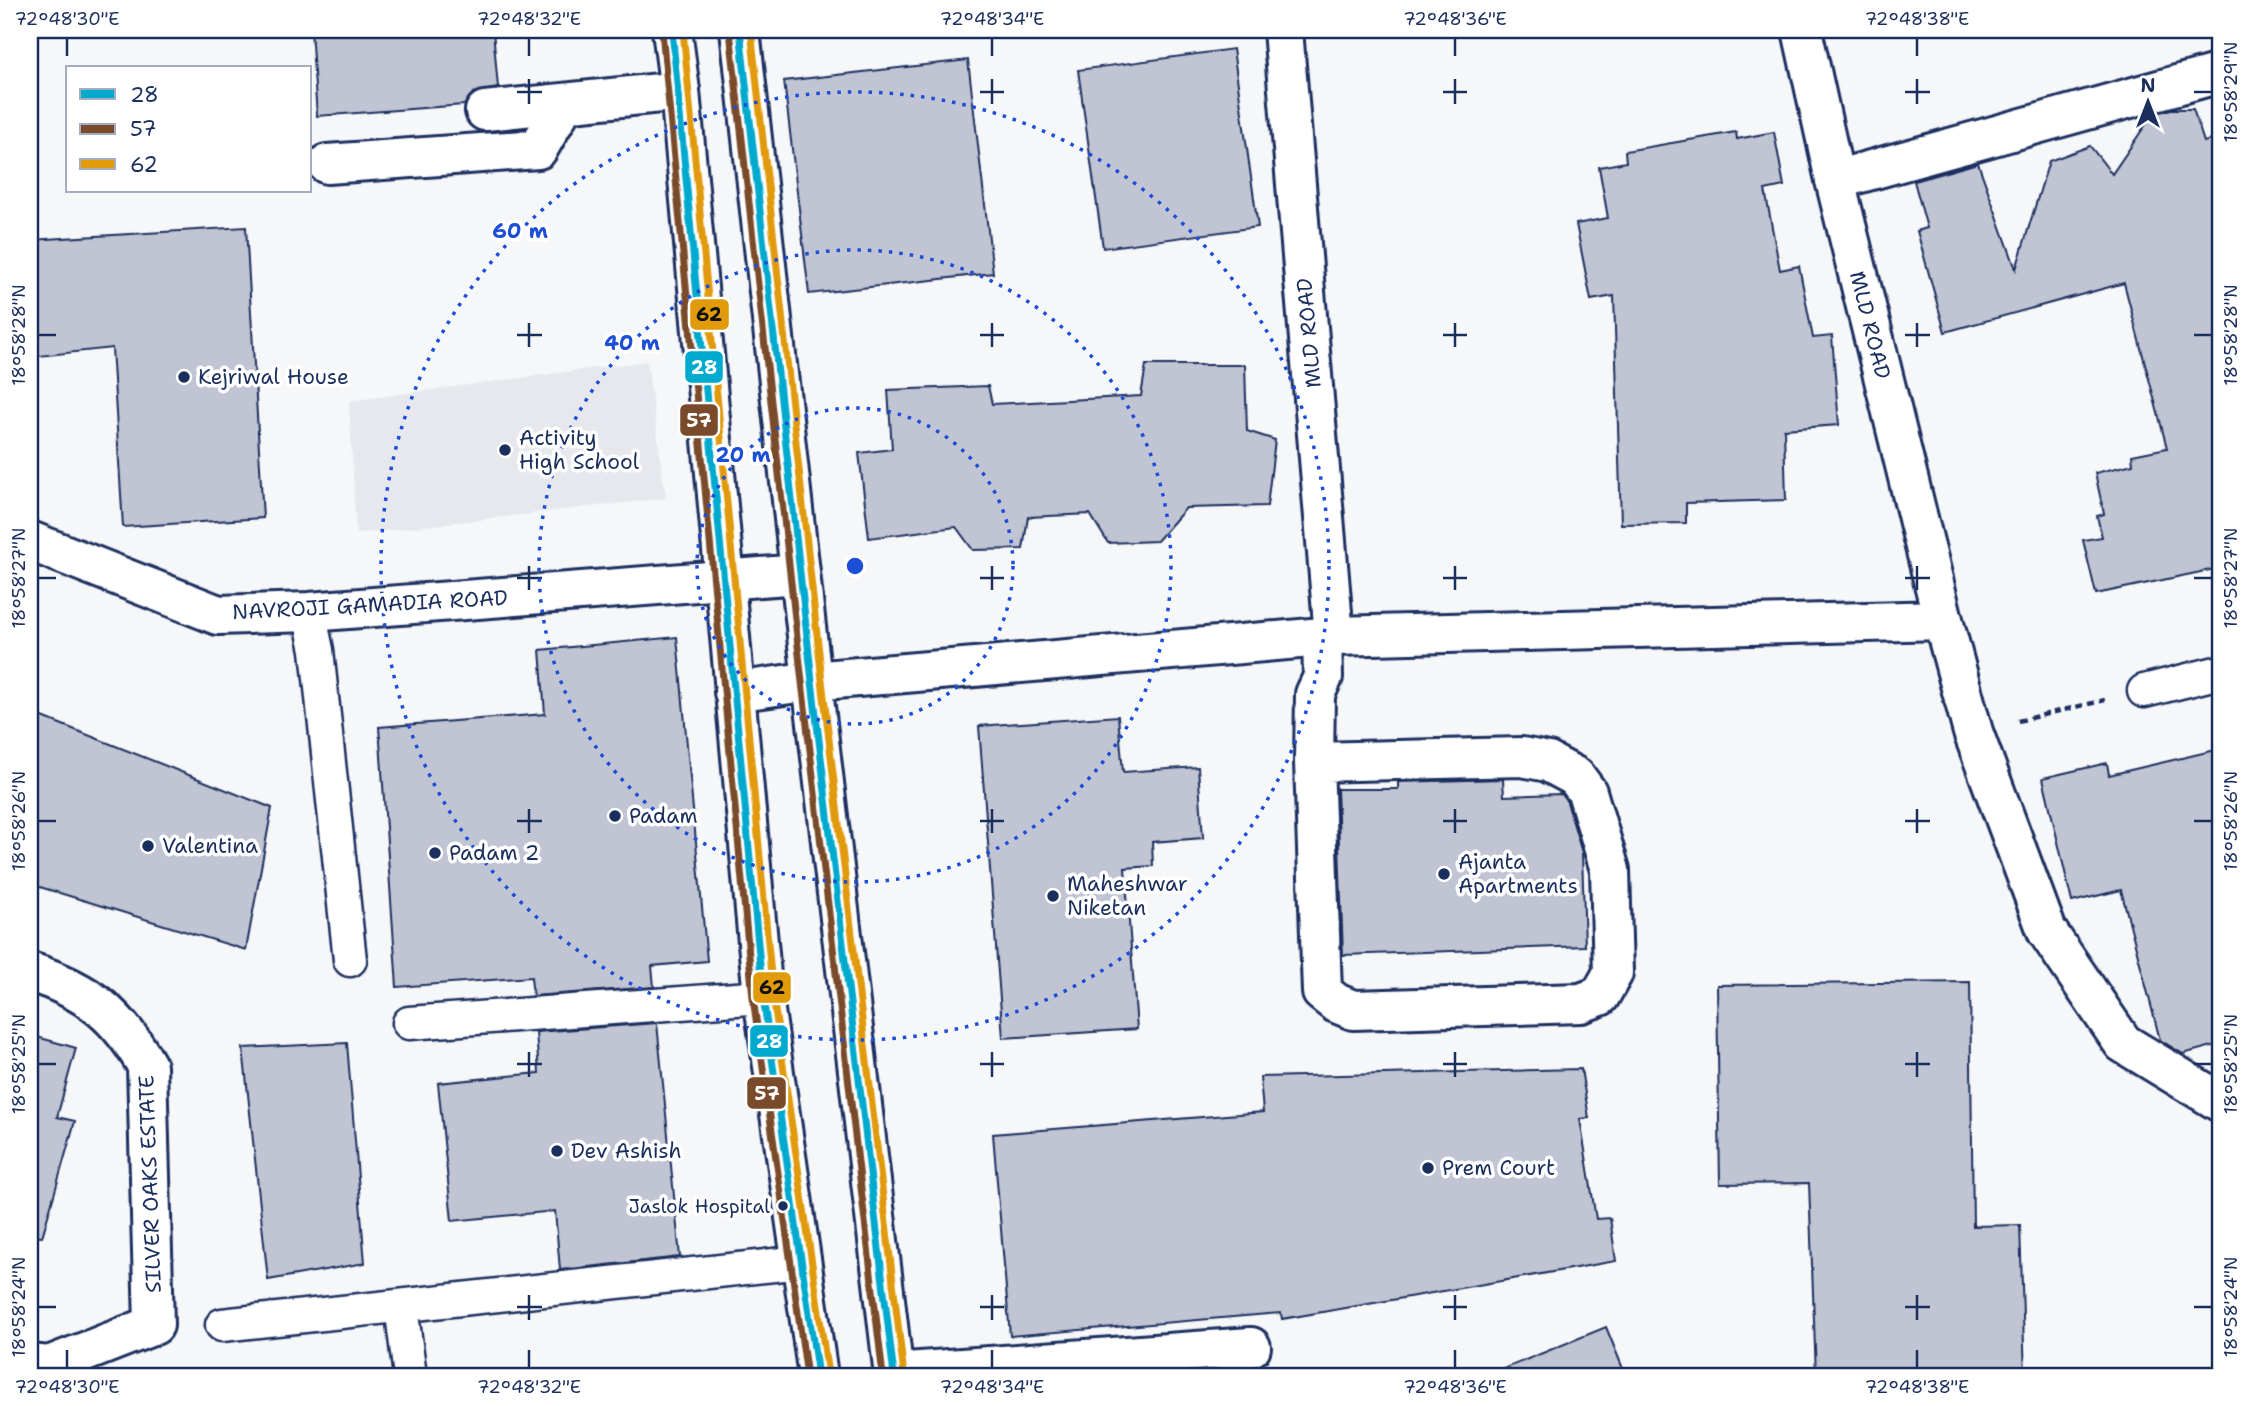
<svg xmlns="http://www.w3.org/2000/svg" width="2250" height="1406" font-family="'Shantell Sans',sans-serif">
  <rect width="100%" height="100%" fill="#f6f7f9"/>
  <filter id="ink" filterUnits="userSpaceOnUse"><feTurbulence type="fractalNoise" baseFrequency=".0143" numOctaves="2"/><feDisplacementMap in="SourceGraphic" scale="14" xChannelSelector="R" yChannelSelector="G"/><feConvolveMatrix kernelMatrix="1 2 1 2 8 2 1 2 1" color-interpolation-filters="sRGB"/></filter>
  <g filter="url(#ink)">
    <polygon fill="#e6e8ee" points="647,361 666,498 356,534 349,401"/>
    <g fill="#c0c4d3" stroke="#1b2f5e" stroke-width="2">
      <polygon points="311,30 493,30 498,88 473,93 464,105 317,116"/>
      <polygon points="1233,49 1258,227 1103,248 1078,70"/>
      <polygon points="968,60 993,273 809,294 784,81"/>
      <polygon points="2171,109 2193,109 2204,142 2220,137 2220,568 2096,594 2083,540 2102,537 2097,516 2104,514 2095,473 2133,464 2132,455 2167,448 2124,283 1945,332 1917,231 1927,228 1914,181 1978,163 2016,269 2049,161 2090,146 2112,174 2153,114"/>
      <polygon points="1736,132 1737,139 1774,132 1784,186 1765,190 1780,270 1799,266 1813,338 1832,336 1839,425 1784,429 1786,500 1686,503 1686,523 1621,524 1614,296 1591,300 1576,224 1608,218 1599,167 1626,162 1625,151"/>
      <polygon points="246,227 263,518 123,527 112,348 30,357 30,240"/>
      <polygon points="1146,365 1245,365 1247,431 1275,440 1267,506 1186,508 1157,541 1108,543 1090,514 1028,517 1023,549 973,550 956,527 869,538 859,453 892,449 888,390 988,386 992,404 1141,396"/>
      <polygon points="677,637 707,961 652,966 654,987 533,996 531,977 397,987 379,727 545,714 540,650"/>
      <polygon points="30,712 272,808 246,950 30,884"/>
      <polygon points="1118,716 1123,772 1198,767 1203,838 1152,842 1153,866 1125,868 1137,1029 1003,1038 979,726"/>
      <polygon points="2220,749 2220,1044 2183,1054 2160,1040 2121,890 2072,902 2043,778 2107,763 2109,775"/>
      <polygon points="1503,779 1504,796 1562,794 1567,802 1582,853 1585,946 1343,955 1337,789 1398,789 1398,782"/>
      <polygon points="1970,982 1973,1226 2020,1225 2025,1376 1816,1376 1809,1183 1720,1184 1717,985"/>
      <polygon points="657,1023 680,1257 560,1270 555,1211 452,1221 438,1083 539,1073 536,1032"/>
      <polygon points="30,1035 76,1048 57,1117 75,1121 42,1237 30,1236"/>
      <polygon points="347,1043 365,1263 268,1280 243,1048"/>
      <polygon points="1581,1069 1589,1118 1580,1119 1596,1219 1610,1218 1616,1261 1282,1319 1281,1313 1010,1336 993,1134 1263,1112 1260,1077"/>
      <polygon points="1606,1327 1626,1376 1489,1376 1489,1375"/>
    </g>
    <g fill="none" stroke-linecap="round" stroke-linejoin="round">
      <g stroke="#1b2f5e" stroke-width="37">
        <g id="service">
          <polyline points="309,612 317,650 350,960"/>
          <polyline points="2144,691 2220,672"/>
          <polyline points="409,1023 763,997"/>
          <polyline points="401,1306 410,1376"/>
          <polyline points="222,1325 802,1262"/>
        </g>
      </g>
      <g stroke="#1b2f5e" stroke-width="44">
        <g id="minor">
          <polyline points="1283,30 1334,636"/>
          <polyline points="1802,30 1835,180 1943,620"/>
          <polyline points="485,111 680,91"/>
          <polyline points="327,164 538,149 564,104"/>
          <polyline points="1835,180 2220,73"/>
          <polyline points="30,541 218,615 309,612 800,574"/>
          <polyline points="734,692 812,681 1334,636 1943,620 1973,732 2047,931 2123,1043 2220,1102"/>
          <polyline points="1314,762 1522,757 1548,762 1576,777 1587,792 1610,870 1613,973 1600,996 1581,1003 1353,1010 1336,1003 1322,992 1314,762 1315,694 1323,677 1322,638"/>
          <path d="M30 972C87 990 118 1014 147 1066L154 1325 49 1366 30 1364"/>
          <polyline points="893,1373 1251,1347"/>
        </g>
      </g>
      <g stroke="#1b2f5e" stroke-width="44">
        <g id="primary">
          <polyline points="672,30 680,91 763,997 818,1376"/>
          <polyline points="740,30 812,681 894,1376"/>
        </g>
      </g>
      <polyline stroke="#1b2f5e" stroke-width="4.5" stroke-dasharray="7 5" stroke-linecap="butt" points="2018,721 2105,700"/>
      <use href="#service" stroke="#fff" stroke-width="32"/>
      <use href="#minor" stroke="#fff" stroke-width="38"/>
      <use href="#primary" stroke="#fff" stroke-width="38"/>
      <g stroke="#fff" stroke-width="12">
        <g id="bus-1">
          <polyline points="672,30 763,997 818,1376"/>
          <polyline points="740,30 812,681 894,1376"/>
        </g>
      </g>
      <g stroke="#fff" stroke-width="12">
        <g id="bus-2">
          <polyline points="662,31 753,998 807,1376"/>
          <polyline points="730,31 802,682 883,1376"/>
        </g>
      </g>
      <g stroke="#fff" stroke-width="12">
        <g id="bus-3">
          <polyline points="683,30 773,996 828,1374"/>
          <polyline points="751,30 822,680 904,1375"/>
        </g>
      </g>
      <use href="#bus-1" stroke="#00a9ce" stroke-width="7"/>
      <use href="#bus-2" stroke="#7a4b2a" stroke-width="7"/>
      <use href="#bus-3" stroke="#e19a09" stroke-width="7"/>
    </g>
  </g>
  <path fill="none" stroke="#1b2f5e" stroke-width="2.5" d="M67 38V56M529 38V56M992 38V56M1455 38V56M1917 38V56M529 79V104M992 79V104M1455 79V104M1917 79V104M517 92H542M980 92H1004M1443 92H1467M1905 92H1930M2194 92H2212M529 323V347M992 323V347M1455 323V347M1917 323V347M38 335H56M517 335H542M980 335H1004M1443 335H1467M1905 335H1930M2194 335H2212M529 566V590M992 566V590M1455 566V590M1917 566V590M38 578H56M517 578H542M980 578H1004M1443 578H1467M1905 578H1930M2194 578H2212M529 809V833M992 809V833M1455 809V833M1917 809V833M38 821H56M517 821H542M980 821H1004M1443 821H1467M1905 821H1930M2194 821H2212M529 1052V1077M992 1052V1077M1455 1052V1077M1917 1052V1077M38 1064H56M517 1064H542M980 1064H1004M1443 1064H1467M1905 1064H1930M2194 1064H2212M529 1295V1320M992 1295V1320M1455 1295V1320M1917 1295V1320M38 1307H56M517 1307H542M980 1307H1004M1443 1307H1467M1905 1307H1930M2194 1307H2212M67 1350V1368M529 1350V1368M992 1350V1368M1455 1350V1368M1917 1350V1368"/>
  <g fill="none" stroke="#1d4ed8" stroke-width="3.5" stroke-dasharray="3.5 7">
    <circle cx="855" cy="566" r="158"/>
    <circle cx="855" cy="566" r="316"/>
    <circle cx="855" cy="566" r="474"/>
  </g>
  <g fill="#1b2f5e" stroke="#fff" stroke-width="2.5">
    <circle cx="184" cy="377" r="7"/>
    <circle cx="505" cy="450" r="7"/>
    <circle cx="615" cy="816" r="7"/>
    <circle cx="148" cy="846" r="7"/>
    <circle cx="435" cy="853" r="7"/>
    <circle cx="1444" cy="874" r="7"/>
    <circle cx="1053" cy="896" r="7"/>
    <circle cx="557" cy="1151" r="7"/>
    <circle cx="1428" cy="1168" r="7"/>
    <circle cx="783" cy="1206" r="6"/>
  </g>
  <g text-anchor="middle" dominant-baseline="central" stroke-width="7" stroke-linejoin="round" paint-order="stroke">
    <g font-size="19" fill="#1b2f5e" stroke="#fff" text-anchor="end">
      <text x="770" y="1206">Jaslok Hospital</text>
    </g>
    <g font-size="21" fill="#1b2f5e" stroke="#fff">
      <text transform="translate(1870 325) rotate(76)">MLD ROAD</text>
      <text transform="translate(1309 333) rotate(-95)">MLD ROAD</text>
      <text transform="translate(370 605) rotate(-3)">NAVROJI GAMADIA ROAD</text>
      <text transform="translate(150 1184) rotate(-92)">SILVER OAKS ESTATE</text>
    </g>
    <g font-size="21" fill="#1b2f5e" stroke="#fff" text-anchor="start">
      <text x="198" y="377">Kejriwal House</text>
      <text x="519" y="438">Activity<tspan x="519" dy="24">High School</tspan></text>
      <text x="629" y="816">Padam</text>
      <text x="162" y="846">Valentina</text>
      <text x="449" y="853">Padam 2</text>
      <text x="1458" y="862">Ajanta<tspan x="1458" dy="24">Apartments</tspan></text>
      <text x="1067" y="884">Maheshwar<tspan x="1067" dy="24">Niketan</tspan></text>
      <text x="571" y="1151">Dev Ashish</text>
      <text x="1442" y="1168">Prem Court</text>
    </g>
  </g>
  <circle cx="855" cy="566" r="10" fill="#1d4ed8" stroke="#fff" stroke-width="3.5"/>
  <g font-size="21" text-anchor="middle" font-weight="bold" fill="#1d4ed8" stroke="#fff" stroke-width="7" stroke-linejoin="round" paint-order="stroke">
    <text x="520" y="238">60 m</text>
    <text x="632" y="350">40 m</text>
    <text x="743" y="462">20 m</text>
  </g>
  <g stroke="#fff" stroke-width="2.5">
    <rect x="689" y="298" width="41" height="33" rx="7" fill="#e19a09"/>
    <rect x="684" y="350" width="40" height="34" rx="7" fill="#00a9ce"/>
    <rect x="679" y="403" width="40" height="34" rx="7" fill="#7a4b2a"/>
    <rect x="752" y="971" width="40" height="33" rx="7" fill="#e19a09"/>
    <rect x="749" y="1024" width="40" height="34" rx="7" fill="#00a9ce"/>
    <rect x="746" y="1076" width="41" height="34" rx="7" fill="#7a4b2a"/>
  </g>
  <g font-size="19" text-anchor="middle" font-weight="bold" fill="#fff">
    <text x="704" y="374">28</text>
    <text x="699" y="427">57</text>
    <text x="769" y="1048">28</text>
    <text x="767" y="1100">57</text>
  </g>
  <g font-size="19" text-anchor="middle" font-weight="bold" fill="#111">
    <text x="709" y="321">62</text>
    <text x="772" y="994">62</text>
  </g>
  <rect width="2250" height="1406" fill="none" stroke="#fff" stroke-width="77"/>
  <rect x="66" y="66" width="245" height="126" fill="#ffffff" stroke="#a4acbf" stroke-width="2"/>
  <rect x="80" y="89" width="35" height="10" fill="#00a9ce" stroke="#a4acbf" stroke-width="2"/>
  <text x="130" y="102" font-size="21" fill="#1b2f5e">28</text>
  <rect x="80" y="124" width="35" height="10" fill="#7a4b2a" stroke="#a4acbf" stroke-width="2"/>
  <text x="130" y="136" font-size="21" fill="#1b2f5e">57</text>
  <rect x="80" y="159" width="35" height="10" fill="#e19a09" stroke="#a4acbf" stroke-width="2"/>
  <text x="130" y="172" font-size="21" fill="#1b2f5e">62</text>
  <g transform="translate(2148 102)" stroke="#ffffff" stroke-width="5" paint-order="stroke">
  <path d="M0-5L12 26L0 18L-12 26Z" fill="#1b2f5e"/>
  <text y="-10" font-size="19" font-weight="bold" text-anchor="middle" fill="#1b2f5e">N</text>
  </g>
  <rect x="38" y="38" width="2174" height="1330" fill="none" stroke="#1b2f5e" stroke-width="2.5"/>
  <g font-size="18" text-anchor="middle" fill="#1b2f5e">
    <text x="67" y="25">72°48'30"E</text>
    <text x="529" y="25">72°48'32"E</text>
    <text x="992" y="25">72°48'34"E</text>
    <text x="1455" y="25">72°48'36"E</text>
    <text x="1917" y="25">72°48'38"E</text>
    <text transform="translate(2231 92) rotate(-90)" y="6">18°58'29"N</text>
    <text transform="translate(19 335) rotate(-90)" y="6">18°58'28"N</text>
    <text transform="translate(2231 335) rotate(-90)" y="6">18°58'28"N</text>
    <text transform="translate(19 578) rotate(-90)" y="6">18°58'27"N</text>
    <text transform="translate(2231 578) rotate(-90)" y="6">18°58'27"N</text>
    <text transform="translate(19 821) rotate(-90)" y="6">18°58'26"N</text>
    <text transform="translate(2231 821) rotate(-90)" y="6">18°58'26"N</text>
    <text transform="translate(19 1064) rotate(-90)" y="6">18°58'25"N</text>
    <text transform="translate(2231 1064) rotate(-90)" y="6">18°58'25"N</text>
    <text transform="translate(19 1307) rotate(-90)" y="6">18°58'24"N</text>
    <text transform="translate(2231 1307) rotate(-90)" y="6">18°58'24"N</text>
    <text x="67" y="1393">72°48'30"E</text>
    <text x="529" y="1393">72°48'32"E</text>
    <text x="992" y="1393">72°48'34"E</text>
    <text x="1455" y="1393">72°48'36"E</text>
    <text x="1917" y="1393">72°48'38"E</text>
  </g>
</svg>
